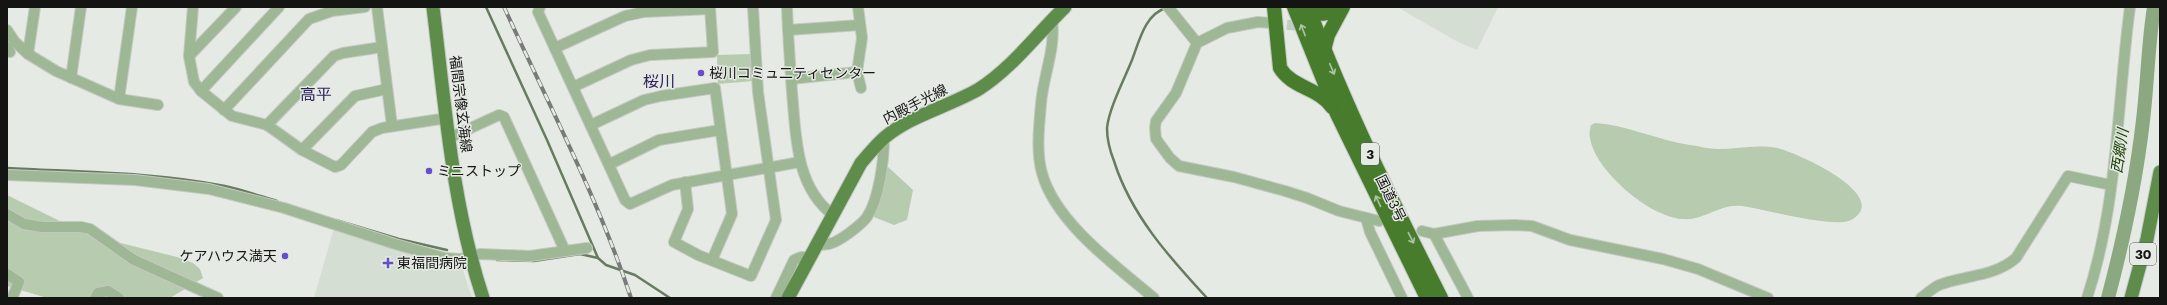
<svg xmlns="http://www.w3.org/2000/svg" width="2167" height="305" font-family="Jost,'Noto Sans JP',sans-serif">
  <rect width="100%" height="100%" fill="#e5eae4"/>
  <g fill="#d5ded2">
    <polygon points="1397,7 1498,7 1477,50 1458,42"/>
    <polygon points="334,228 459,266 463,270 472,298 314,298"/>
  </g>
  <g fill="#b7cbaf">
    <polygon points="751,54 753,81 718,84 717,55"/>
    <path d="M1595 123C1627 125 1657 140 1690 145 1699 146 1708 149 1718 149 1738 149 1757 144 1777 148 1796 152 1894 196 1851 220 1836 229 1763 209 1742 206 1720 203 1704 221 1682 219 1650 217 1595 171 1590 138 1589 134 1590 129 1591 125Z"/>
    <polygon points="887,166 913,190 907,220 894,225 874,217"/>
    <polygon points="7,195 88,235 177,257 193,263 200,269 203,278 170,298 47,298 7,286"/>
  </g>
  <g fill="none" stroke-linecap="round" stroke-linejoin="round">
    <g stroke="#677c5f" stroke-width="2.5">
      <polyline points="486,7 547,140 598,258"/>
      <path d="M1166 8C1145 14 1139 42 1132 60 1124 80 1109 108 1107 128 1107 139 1110 151 1114 161 1131 215 1169 257 1207 298"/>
      <path d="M7 168C79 172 154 172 225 186 243 190 260 196 277 201"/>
      <polyline points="336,220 399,239 447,250"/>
      <polyline points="497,260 534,261 580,254 598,258 606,265 635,275 670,298"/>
    </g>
    <path stroke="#8ba880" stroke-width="14" d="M2108 298C2125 234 2139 167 2145 101 2148 69 2149 38 2154 7"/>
    <polyline stroke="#c6cac5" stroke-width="10" stroke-dasharray="10 5" stroke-linecap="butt" points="1272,23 1307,27"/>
    <g stroke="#c4c8c3" stroke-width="12">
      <g id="minor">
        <polyline points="193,7 189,56 194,82 201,91 232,116 267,125 302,150 335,167 341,165 372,132 382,128 447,118"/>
        <polyline points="377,7 392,126"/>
        <polyline points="540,7 538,12 625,200 630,204 672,185 800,162"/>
        <path d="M787 7C788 35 790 64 792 92 796 135 795 186 833 215"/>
        <polyline points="858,7 862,38 857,72 861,88"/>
        <polyline points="1168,7 1197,43"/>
        <path d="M1052 20C1056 49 1043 76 1041 104 1039 126 1036 152 1042 173 1055 222 1116 266 1154 298"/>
        <polyline points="1272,23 1258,22 1227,28 1197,43 1176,93 1156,121 1155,128 1156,139 1170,158 1179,166 1234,177 1285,191 1307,198 1339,211 1379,221"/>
        <polyline points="7,30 15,42 28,54 56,71 119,99 158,105"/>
        <polyline points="788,30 860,25"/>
        <polyline points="7,47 10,52"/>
        <polyline points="555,48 625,16 644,12 710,9"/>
        <polyline points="28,54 35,7"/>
        <polyline points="189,56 236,7"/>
        <polyline points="71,78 81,7"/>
        <polyline points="791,79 857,72"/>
        <polyline points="573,87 631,60 650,55 713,52 710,7"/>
        <polyline points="201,91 279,7"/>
        <polyline points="119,99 132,7"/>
        <polyline points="224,110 309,19 332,11 365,7"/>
        <polyline points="267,125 334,56 343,53 382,47"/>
        <polyline points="591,125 644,100 661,96 715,88 732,214 712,260"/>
        <polyline points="449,138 499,115 504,117 565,251"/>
        <polyline points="302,150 355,96 387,89"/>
        <polyline points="610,164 659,140 720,130"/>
        <polyline points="7,175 135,180 209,189 284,208 395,244 445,258 460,259 480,254 530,256 587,248"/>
        <polyline points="685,182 688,209 674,242 698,255 751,276 776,220 758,92 753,7"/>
        <polyline points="7,214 24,224 42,227 81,227 90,229 134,260 218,298"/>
        <polyline points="1366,218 1370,232 1402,298"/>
        <polyline points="1422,231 1434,234 1478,226 1515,225 1532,226 1570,240 1663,259 1698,269 1768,298"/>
        <polyline points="1434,234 1468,298"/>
        <path d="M816 245C820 245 825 245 829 244 839 242 861 225 867 217 879 199 884 160 884 138"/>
        <polyline points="7,274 19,282 12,298"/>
        <polyline points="95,298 98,293 108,291 119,298"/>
        <polyline points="776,298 794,260 801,257 810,257"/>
        <path d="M1921 298C1926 294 1933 288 1939 285 1965 275 1994 277 2016 258L2068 176 2111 185"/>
        <path d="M2087 298C2118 204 2117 104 2130 7"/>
      </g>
    </g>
    <g stroke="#c4c8c3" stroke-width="15">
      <g id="major">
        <path d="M433 7C445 105 452 204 483 298"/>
        <path d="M788 298 861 163C868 155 875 146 884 138 911 115 948 107 979 89 1012 68 1037 34 1065 7"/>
        <polyline points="2131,298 2147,239 2160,172"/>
      </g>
    </g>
    <g stroke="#c4c8c3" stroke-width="16">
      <g id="highway">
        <path d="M1274 7 1280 68C1292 88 1319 88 1332 107"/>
        <polyline points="1294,7 1337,114 1427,298"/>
        <path d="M1308 7C1345 107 1393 203 1441 298"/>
        <path d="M1311 7C1318 17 1328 15 1336 7"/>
        <polyline points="1324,50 1328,35 1343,7"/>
      </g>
    </g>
    <use href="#minor" stroke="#9eb794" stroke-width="10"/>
    <use href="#major" stroke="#5e8c4a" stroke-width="13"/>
    <use href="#highway" stroke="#467c2c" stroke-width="14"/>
    <g stroke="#787b77" stroke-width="4">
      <path id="rail" d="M504 7C548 103 598 198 631 298"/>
    </g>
    <use href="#rail" stroke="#e5eae4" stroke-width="2.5" stroke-dasharray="8" stroke-linecap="butt"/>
  </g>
  <defs><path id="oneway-shaft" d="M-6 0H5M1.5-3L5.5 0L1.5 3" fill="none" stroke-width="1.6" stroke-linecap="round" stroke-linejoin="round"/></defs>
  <g stroke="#adc4a4">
    <use href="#oneway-shaft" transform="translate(1303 30) rotate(-111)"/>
    <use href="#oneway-shaft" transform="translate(1332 69) rotate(67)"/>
    <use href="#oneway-shaft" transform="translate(1378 201) rotate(-115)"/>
    <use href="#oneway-shaft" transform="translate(1411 238) rotate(63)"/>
  </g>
  <g fill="#654ec7" stroke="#e5eae4" stroke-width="1.5">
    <circle cx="701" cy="73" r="4"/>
    <circle cx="429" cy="171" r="4"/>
    <circle cx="285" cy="256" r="4"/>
    <path d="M386 257h4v4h4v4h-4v4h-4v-4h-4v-4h4z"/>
  </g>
  <g text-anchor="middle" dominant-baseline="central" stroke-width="3" stroke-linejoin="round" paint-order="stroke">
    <g fill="#e5eae4" stroke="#535552" stroke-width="1">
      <rect x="1361" y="143" width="18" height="22" rx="3"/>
      <rect x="2130" y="243" width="26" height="22" rx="3"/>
    </g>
    <g font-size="13" font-weight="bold" fill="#141513">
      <text x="1370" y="154">3</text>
      <text x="2143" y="254">30</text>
    </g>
    <g font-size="14" fill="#141513" stroke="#e5eae4" text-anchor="start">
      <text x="709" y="73">桜川コミュ二ティセンター</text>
      <text x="437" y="171">ミニストップ</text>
      <text x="277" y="256" text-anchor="end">ケアハウス満天</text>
      <text x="397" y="263">東福間病院</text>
    </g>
    <g font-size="14" fill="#141513" stroke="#e5eae4">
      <text transform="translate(461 104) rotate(83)">福間宗像玄海線</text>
      <text transform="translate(915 104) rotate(-27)">内殿手光線</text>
      <text transform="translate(1391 198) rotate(64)">国道3号</text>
    </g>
    <g font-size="15" font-style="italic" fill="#193e02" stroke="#e5eae4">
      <text transform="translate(2120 151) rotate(-81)">西郷川</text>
    </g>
    <g font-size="16" fill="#2d225c" stroke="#e5eae4">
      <text x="659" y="81">桜川</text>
      <text x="316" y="94">高平</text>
    </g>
  </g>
  <rect width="2167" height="305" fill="none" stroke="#141513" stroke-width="16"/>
</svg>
